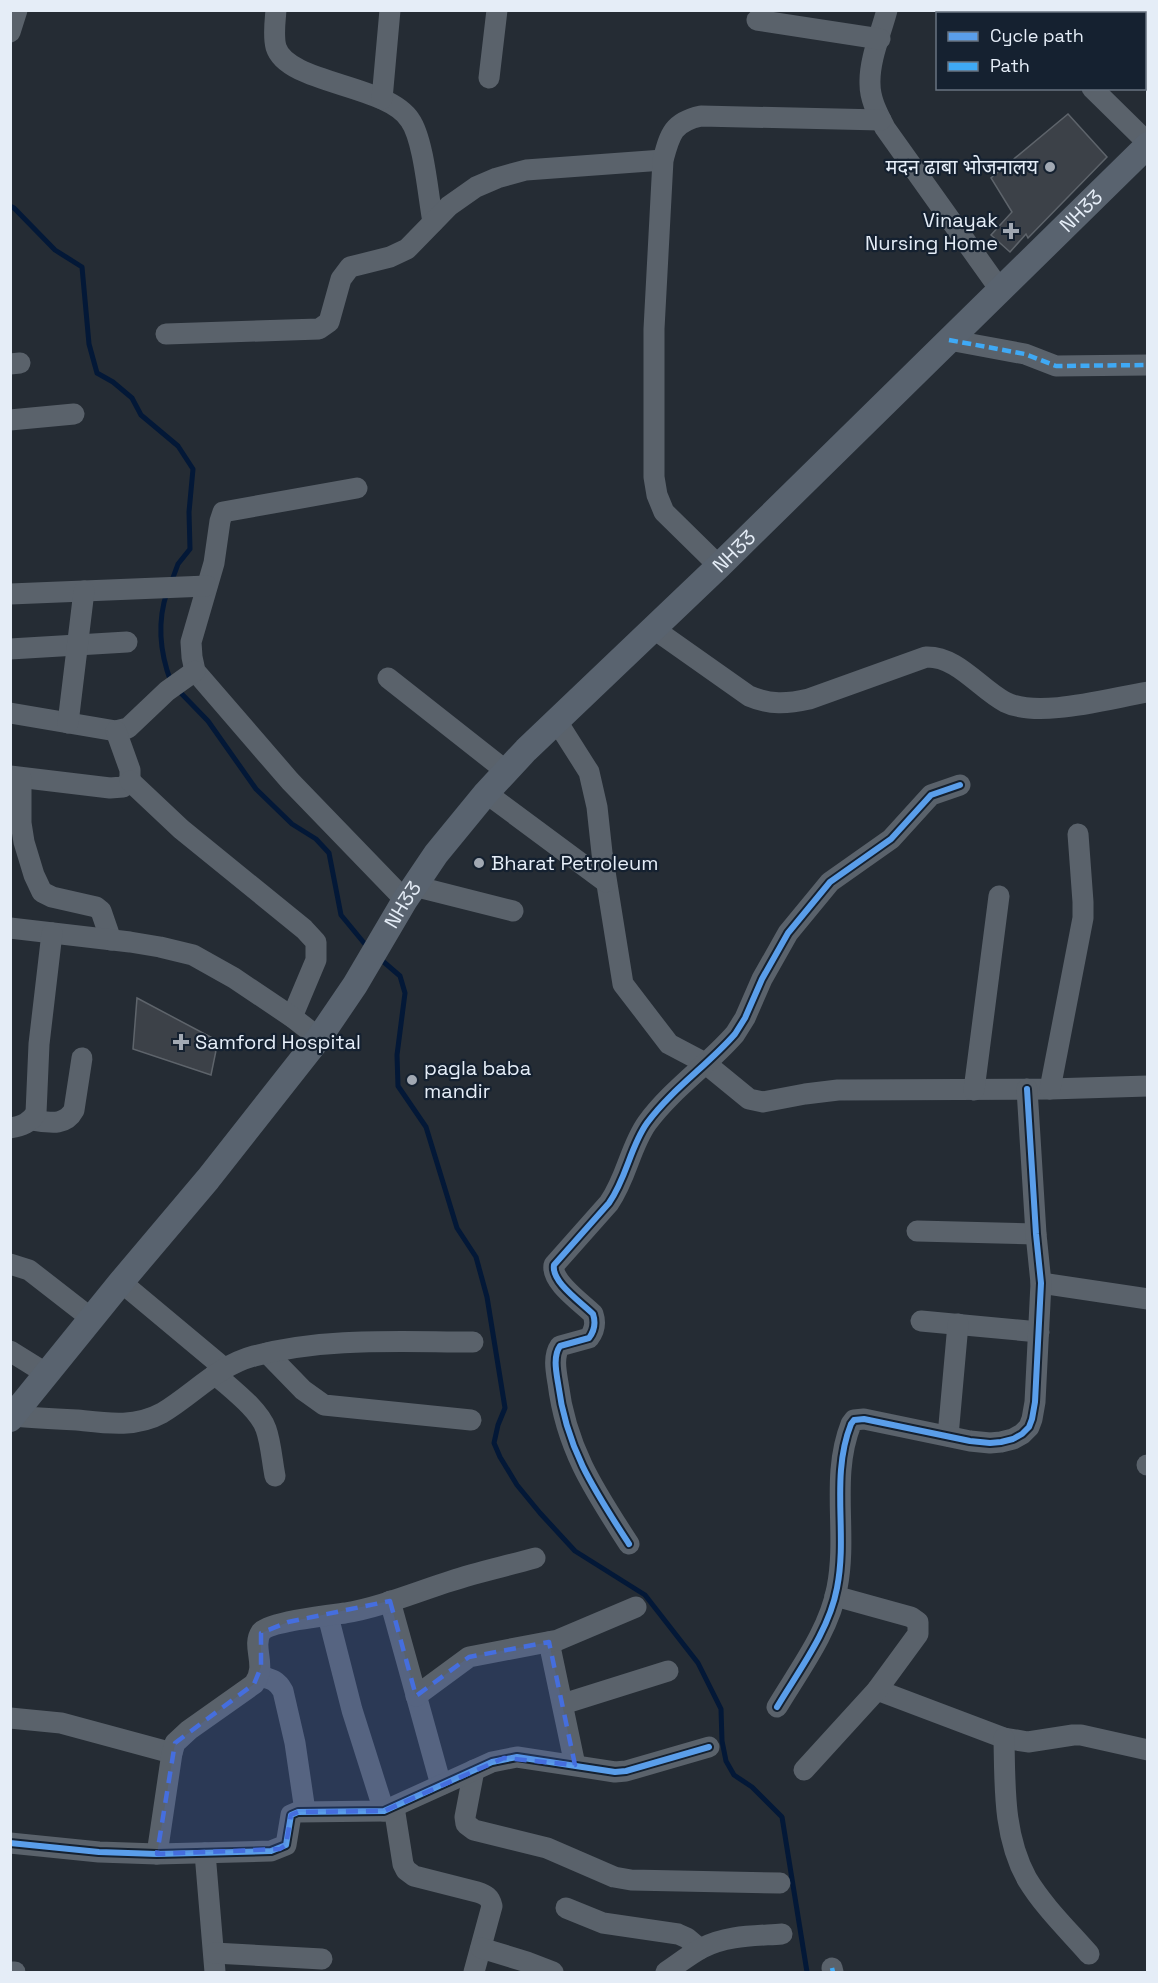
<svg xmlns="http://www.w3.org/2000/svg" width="1158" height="1983" font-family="'Space Grotesk','Noto Sans Devanagari',sans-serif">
  <rect width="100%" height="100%" fill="#252c34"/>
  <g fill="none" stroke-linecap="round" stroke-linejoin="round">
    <g stroke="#031837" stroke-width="5">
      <polyline points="10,206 14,208 55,250 82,267 89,344 97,373 113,382 132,398 141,415 178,446 193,469 189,512 190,549 178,564 171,583"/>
      <path d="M167 592C157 622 160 653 171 682"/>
      <polyline points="177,689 208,721 256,789 292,824 316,839 329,853 341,915 369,949"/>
      <polyline points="378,957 400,976 405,993 397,1055 398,1086 426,1127 457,1228 476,1257 487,1297 505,1408 498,1425 494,1443 500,1457 517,1485 540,1513 575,1551 645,1595 698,1663 721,1709 722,1741 726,1761 734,1775 752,1787 782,1817 807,1972"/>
    </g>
  </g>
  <g fill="#3c4148" stroke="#5e646b" stroke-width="1.5">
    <polygon points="1068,114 1107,157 1028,238 1026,234 1010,252 991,235 1012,212 991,178"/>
    <polygon points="137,998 218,1041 211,1075 133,1049"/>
  </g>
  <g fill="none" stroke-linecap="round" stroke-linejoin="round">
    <g stroke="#5a626b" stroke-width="21">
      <path d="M276 10C275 22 273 36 276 47 287 84 387 84 410 120 424 140 428 196 433 222"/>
      <path d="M887 10C881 33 869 60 870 84 870 100 878 114 885 128L1001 291"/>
      <polyline points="1014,10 1017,14"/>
      <polyline points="757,20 880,39"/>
      <polyline points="10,32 17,10"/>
      <polyline points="489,78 497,10"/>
      <polyline points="1092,88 1148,143"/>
      <polyline points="382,99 390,10"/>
      <polyline points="166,334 319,329 329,322 341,279 350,267 390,257 407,249 449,206 476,187 497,178 526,170 663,160"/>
      <polyline points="949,340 1025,354 1056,366 1148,365"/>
      <polyline points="10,364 20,363"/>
      <polyline points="10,420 74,414"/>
      <polyline points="357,488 223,512 220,521 214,563 191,642 192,657 195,671 290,781 405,900"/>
      <path d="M719 566 664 512 657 495 654 477V329L663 160C670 134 673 122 701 116L881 120"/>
      <polyline points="10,594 207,586"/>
      <path d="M654 629 749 696C770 705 787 704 809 699L926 657C957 656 979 688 1005 702 1039 719 1110 698 1148 692"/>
      <polyline points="10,649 127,642"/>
      <polyline points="388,678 506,771"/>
      <polyline points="10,713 116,731 128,728 167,691 195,671"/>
      <polyline points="556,720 589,772 597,807 602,853 623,984 669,1044 705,1063 749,1099 763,1102 805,1094 838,1090 1050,1089 1148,1086"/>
      <polyline points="68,723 84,591"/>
      <polyline points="10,776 110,788 123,787 130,781 130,770 116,731"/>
      <polyline points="21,778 21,823 24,842 34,875 42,892 52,897 96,907 101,911 111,940"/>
      <polyline points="130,781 181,829 304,929 316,942 316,960 292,1017"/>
      <polyline points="486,793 606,882"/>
      <polyline points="414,886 513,911"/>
      <polyline points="10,928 130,942 160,947 193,955 234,978 292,1017 319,1038"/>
      <polyline points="1050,1089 1083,918 1083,902 1078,834"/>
      <polyline points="974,1090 999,896"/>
      <path d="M32 1120C48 1122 65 1127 74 1110L82 1058"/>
      <path d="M10 1128C22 1126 30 1123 36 1113L39 1044 52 933"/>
      <polyline points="917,1231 1036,1234"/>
      <polyline points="10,1264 29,1270 92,1319"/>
      <polyline points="121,1282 224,1368"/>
      <polyline points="1041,1283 1148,1299"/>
      <polyline points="921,1321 1039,1332"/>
      <polyline points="10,1351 47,1374"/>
      <polyline points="267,1353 303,1390 324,1405 471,1420"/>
      <path d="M215 1374C230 1388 259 1409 266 1429 271 1443 272 1461 275 1476"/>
      <path d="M13 1416C34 1418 55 1419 77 1420 105 1423 135 1428 162 1413 194 1394 217 1366 254 1356 325 1337 400 1342 473 1342"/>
      <polyline points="948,1436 958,1324"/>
      <polyline points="1147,1465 1148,1465"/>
      <path d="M629 1544C594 1490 566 1448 558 1383 556 1371 553 1356 560 1346L589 1338C595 1330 596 1323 593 1314 581 1302 551 1282 554 1265L609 1203C627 1177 630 1147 647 1123 672 1089 708 1065 735 1034L745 1018 762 979 788 933 830 882 891 839 931 795 960 785"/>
      <polyline points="390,1601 441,1785"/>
      <polyline points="328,1616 352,1710 384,1811"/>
      <polyline points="549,1642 575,1765"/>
      <path d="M260 1676C271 1679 277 1680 283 1691L295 1743 305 1811"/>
      <polyline points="877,1690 1004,1738 1028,1742 1073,1735 1081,1735 1148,1750"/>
      <polyline points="416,1696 469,1657 558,1640 636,1607"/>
      <polyline points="563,1704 668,1671"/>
      <path d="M777 1707C799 1670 829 1631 837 1588 848 1533 830 1477 851 1424L854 1420 864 1419 970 1441 990 1443 1001 1442 1013 1439 1022 1434 1029 1427 1032 1419 1035 1402 1041 1283 1036 1234 1027 1089"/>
      <polyline points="10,1718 61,1723 172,1753"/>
      <path d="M1004 1738C1005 1786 1003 1836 1027 1879 1044 1907 1068 1930 1089 1954"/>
      <polyline points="474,1770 465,1817 466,1824 474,1830 547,1848 614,1877 631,1880 780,1883"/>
      <polyline points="804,1770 877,1690 918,1634 918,1622 911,1617 835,1596"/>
      <path d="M394 1807 403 1864 406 1870 414 1876 477 1892C486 1895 490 1897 492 1906L474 1972"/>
      <polyline points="10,1843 99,1852 157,1854 271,1851 286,1845 291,1815 298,1812 384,1811 492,1762 517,1757 615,1772 626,1771 709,1747"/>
      <polyline points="205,1853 215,1972"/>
      <path d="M157 1854 172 1753 175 1743 189 1730 254 1684C268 1665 251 1647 261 1632 269 1622 330 1615 345 1613 381 1607 416 1592 451 1581 478 1572 507 1566 535 1558"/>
      <polyline points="566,1908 603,1923 678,1934 687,1938 700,1949"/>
      <polyline points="481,1948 527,1962 553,1972"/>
      <polyline points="214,1953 322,1959"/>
      <polyline points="832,1968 833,1972"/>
      <polyline points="10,1972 15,1972"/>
      <path d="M666 1972C678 1964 689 1955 702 1948 727 1935 755 1936 782 1934"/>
    </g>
    <path stroke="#59636f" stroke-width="26" id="s1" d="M10 1419 121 1282 208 1179 319 1038 355 985 405 900 436 854 486 793 526 750 719 566 1148 145"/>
    <g stroke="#3fa9f5" stroke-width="4.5" stroke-dasharray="9 4.5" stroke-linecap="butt">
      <polyline points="949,340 1025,354 1056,366 1148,365"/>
      <polyline points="832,1968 833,1972"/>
    </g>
    <g stroke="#152130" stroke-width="10">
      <g id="cycleway">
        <path d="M629 1544C594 1490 566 1448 558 1383 556 1371 553 1356 560 1346L589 1338C595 1330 596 1323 593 1314 581 1302 551 1282 554 1265L609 1203C627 1177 630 1147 647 1123 672 1089 708 1065 735 1034L745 1018 762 979 788 933 830 882 891 839 931 795 960 785"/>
        <path d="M777 1707C799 1670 829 1631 837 1588 848 1533 830 1477 851 1424L854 1420 864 1419 970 1441 990 1443 1001 1442 1013 1439 1022 1434 1029 1427 1032 1419 1035 1402 1041 1283 1036 1234 1027 1089"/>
        <polyline points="10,1843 99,1852 157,1854 271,1851 286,1845 291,1815 298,1812 384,1811 492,1762 517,1757 615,1772 626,1771 709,1747"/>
      </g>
    </g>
    <use href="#cycleway" stroke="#5a9eea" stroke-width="6"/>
  </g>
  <path fill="#456ede" fill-opacity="0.2" stroke="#456ede" stroke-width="4.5" stroke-dasharray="12 8" stroke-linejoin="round" d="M390 1601 416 1696 469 1657 549 1642 575 1765 504 1758 384 1811 298 1812 291 1815 286 1845 280 1849 157 1854 175 1743 254 1684 261 1667V1633L288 1622Z"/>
  <g fill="#a2a9b3" stroke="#152130" stroke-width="2">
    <circle cx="1050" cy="167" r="6"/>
    <path d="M1008 222h6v6h6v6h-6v6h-6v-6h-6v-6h6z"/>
    <circle cx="479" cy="863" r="6"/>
    <path d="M178 1033h6v6h6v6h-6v6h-6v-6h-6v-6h6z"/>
    <circle cx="412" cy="1080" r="6"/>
  </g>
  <g text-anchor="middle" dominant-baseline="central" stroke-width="4.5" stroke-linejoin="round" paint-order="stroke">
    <g font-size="20" fill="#e5edf7" stroke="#152130" text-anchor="start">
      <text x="1038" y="167" text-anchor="end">मदन ढाबा भोजनालय</text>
      <text x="998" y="220" text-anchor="end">Vinayak<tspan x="998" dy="23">Nursing Home</tspan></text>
      <text x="491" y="863">Bharat Petroleum</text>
      <text x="195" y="1042">Samford Hospital</text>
      <text x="424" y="1068">pagla baba<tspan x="424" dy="23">mandir</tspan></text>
    </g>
    <g font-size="20" fill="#e5edf7" stroke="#152130">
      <text stroke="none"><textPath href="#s1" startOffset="1620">NH33</textPath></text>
      <text stroke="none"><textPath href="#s1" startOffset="1134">NH33</textPath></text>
      <text stroke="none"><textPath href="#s1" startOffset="648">NH33</textPath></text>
    </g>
  </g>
  <rect width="1158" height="1983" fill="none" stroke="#e5edf7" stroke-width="24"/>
  <rect x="936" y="12" width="210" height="78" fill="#152130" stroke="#687380" stroke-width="1.5"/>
  <rect x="948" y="32" width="30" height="9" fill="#5a9eea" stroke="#687380" stroke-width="1.5"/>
  <text x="990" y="42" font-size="18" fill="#e5edf7">Cycle path</text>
  <rect x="948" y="62" width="30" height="9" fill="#3fa9f5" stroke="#687380" stroke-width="1.5"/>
  <text x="990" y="72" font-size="18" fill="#e5edf7">Path</text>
</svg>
